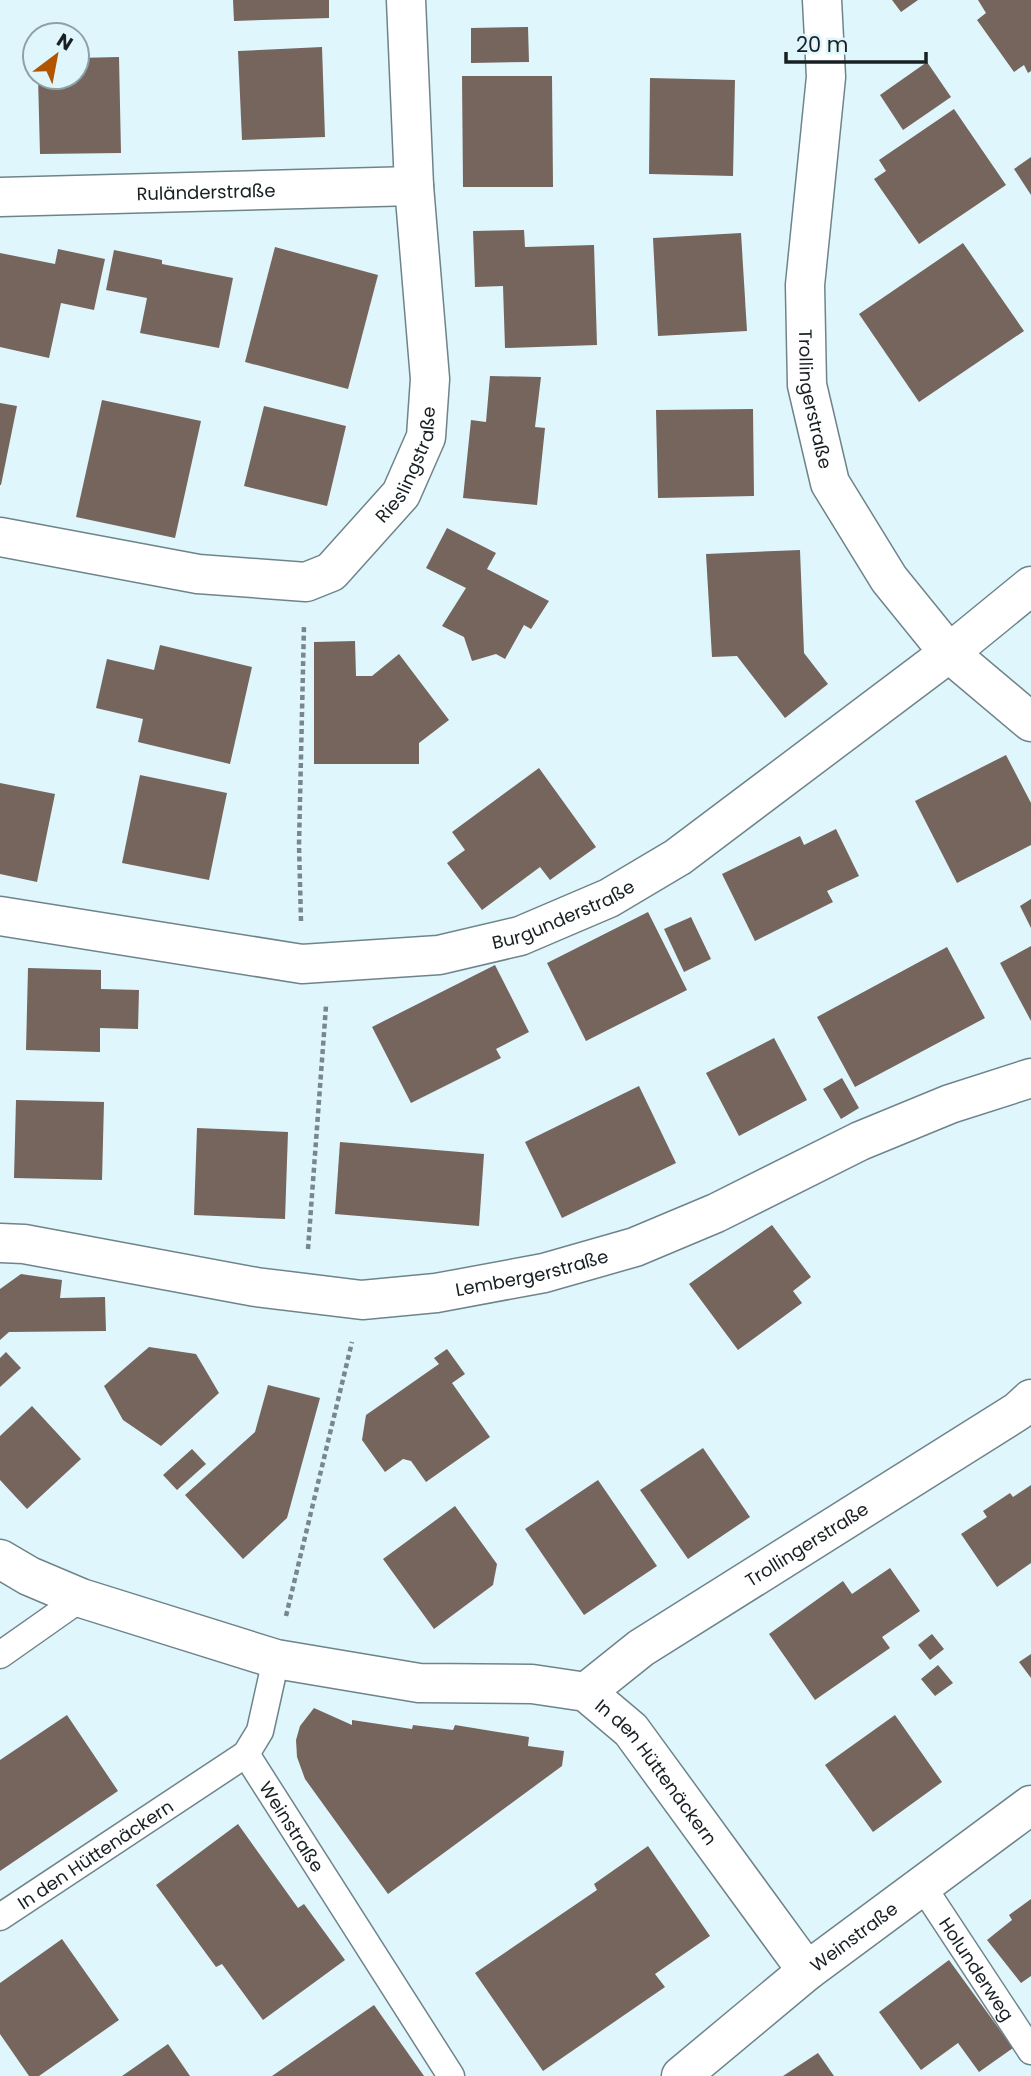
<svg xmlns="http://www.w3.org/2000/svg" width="1031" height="2076" font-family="Poppins,sans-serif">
  <rect width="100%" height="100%" fill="#dff6fd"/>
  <g fill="#76655c">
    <polygon points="233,0 329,0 329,18 234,21"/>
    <polygon points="892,0 918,0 901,12"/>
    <polygon points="978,0 1031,0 1031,71 1028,73 1024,65 1014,72 977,20 986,13"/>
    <polygon points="528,27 529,62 471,63 471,28"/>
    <polygon points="322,47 325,137 242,140 238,51"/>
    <polygon points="119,57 121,153 40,154 38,77 77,77 77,58"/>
    <polygon points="927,62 951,97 903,130 880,95"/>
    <polygon points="462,76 552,76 553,187 463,187"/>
    <polygon points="650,78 735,80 733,176 649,174"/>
    <polygon points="954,109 1006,185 919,244 874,179 886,171 879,160"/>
    <polygon points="1031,157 1031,195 1014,169"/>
    <polygon points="524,230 525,247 594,245 597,345 505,348 503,286 475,287 473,231"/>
    <polygon points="741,233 747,331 658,336 653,238"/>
    <polygon points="963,243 1024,331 919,402 859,314"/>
    <polygon points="275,247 378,275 348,389 245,362"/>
    <polygon points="58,249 105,259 94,310 61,303 49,358 0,347 0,253 55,264"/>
    <polygon points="114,250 162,260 162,264 233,278 219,348 140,333 147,298 106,290"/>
    <polygon points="490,376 541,377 535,427 545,428 537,505 463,498 471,420 486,422"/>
    <polygon points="102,400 201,421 175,538 76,517"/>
    <polygon points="0,403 17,406 1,485 0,485"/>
    <polygon points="264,406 346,426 327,506 244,486"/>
    <polygon points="753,409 754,496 658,498 656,410"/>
    <polygon points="447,528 496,553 487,569 549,601 531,629 524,625 505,659 496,654 472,661 464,637 442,626 466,588 426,568"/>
    <polygon points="800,550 804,653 828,684 785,718 737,656 712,657 706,554"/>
    <polygon points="355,641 356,676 372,676 399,654 449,720 419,743 419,764 314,764 314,642"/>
    <polygon points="160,645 252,667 230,764 138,742 143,719 96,708 107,659 154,670"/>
    <polygon points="1006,755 1031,803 1031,845 957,883 915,801"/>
    <polygon points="539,768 596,847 550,880 540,867 482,910 447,863 465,850 452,832"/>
    <polygon points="140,775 227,793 209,880 122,863"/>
    <polygon points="0,783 55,794 37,882 0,874"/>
    <polygon points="836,829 859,876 827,891 833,902 755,941 722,874 800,836 804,845"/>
    <polygon points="1031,899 1031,928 1020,906"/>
    <polygon points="648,912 687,990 586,1041 547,963"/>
    <polygon points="691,917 711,959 684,972 664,929"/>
    <polygon points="1031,946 1031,1021 1000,963"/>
    <polygon points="947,947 985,1018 855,1087 817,1017"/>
    <polygon points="495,965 529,1032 496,1049 501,1058 411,1103 372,1027"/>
    <polygon points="28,968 101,970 101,989 139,990 138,1029 100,1028 100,1052 26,1050"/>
    <polygon points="774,1038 807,1100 739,1136 706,1073"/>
    <polygon points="842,1078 859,1108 841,1119 823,1089"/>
    <polygon points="639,1086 676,1163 562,1218 525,1142"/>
    <polygon points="16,1100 104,1102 102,1180 14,1178"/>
    <polygon points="197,1128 288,1132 285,1219 194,1215"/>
    <polygon points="340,1142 484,1154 479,1226 335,1214"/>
    <polygon points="772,1225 811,1277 793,1291 802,1303 738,1350 689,1284"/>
    <polygon points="21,1274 62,1280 60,1298 105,1297 106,1331 9,1332 0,1340 0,1289"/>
    <polygon points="149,1347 196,1354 219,1393 161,1446 123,1420 104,1386"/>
    <polygon points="447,1349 465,1374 452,1383 490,1437 426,1482 411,1461 403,1459 385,1472 362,1440 366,1415 439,1364 434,1358"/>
    <polygon points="6,1352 21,1368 0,1387 0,1358"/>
    <polygon points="268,1385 320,1398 287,1518 243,1559 185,1495 255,1432"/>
    <polygon points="32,1406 81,1459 27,1509 0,1480 0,1436"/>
    <polygon points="703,1448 750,1517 688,1559 640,1490"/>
    <polygon points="192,1449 206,1464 177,1490 163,1475"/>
    <polygon points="598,1480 657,1566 584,1615 525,1529"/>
    <polygon points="1031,1485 1031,1563 997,1587 961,1534 987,1517 983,1511 1010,1493 1013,1497"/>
    <polygon points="455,1506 497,1564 493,1585 434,1629 383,1559"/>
    <polygon points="890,1568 920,1611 882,1637 890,1648 815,1700 769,1634 843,1581 852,1594"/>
    <polygon points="932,1634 944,1649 930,1660 918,1645"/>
    <polygon points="1031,1654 1031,1678 1019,1662"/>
    <polygon points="938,1665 953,1683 935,1696 921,1679"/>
    <polygon points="314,1708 352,1725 352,1720 412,1729 413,1725 453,1730 455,1725 529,1737 528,1746 564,1751 562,1766 388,1894 305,1779 297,1757 296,1740 300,1726"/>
    <polygon points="67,1715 118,1791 0,1871 0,1760"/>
    <polygon points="895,1715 942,1782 873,1832 825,1765"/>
    <polygon points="238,1824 298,1908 304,1904 345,1960 263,2020 222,1964 216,1967 156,1885"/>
    <polygon points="648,1846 710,1936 655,1974 665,1987 543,2071 475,1973 597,1890 594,1884"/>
    <polygon points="1031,1899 1031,1976 1021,1983 987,1940 1012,1920 1009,1915"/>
    <polygon points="62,1939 119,2020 39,2076 29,2076 0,2034 0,1983"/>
    <polygon points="949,1960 1013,2048 979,2072 958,2043 921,2070 879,2012"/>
    <polygon points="374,2005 424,2076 272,2076"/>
    <polygon points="168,2044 190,2076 122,2076"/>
    <polygon points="818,2053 834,2076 783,2076"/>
  </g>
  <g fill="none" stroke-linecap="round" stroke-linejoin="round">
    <g stroke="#6f848a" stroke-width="29">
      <g id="service">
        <polyline points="0,1655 81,1598"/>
        <path id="s1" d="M246 1754 451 2076"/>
        <path id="s2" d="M923 1887 1031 2051"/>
        <path id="s3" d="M0 1917 246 1754 260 1731 276 1659"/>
      </g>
    </g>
    <g stroke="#6f848a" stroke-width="41">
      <g id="minor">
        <path id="s4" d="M822 0 826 77 805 285 807 385 830 483 889 579 949 653 1031 722"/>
        <path id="s5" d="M0 197 414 186"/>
        <path id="s6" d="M0 537 198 574 306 582 331 572 401 494 426 437 430 379 414 186 406 0"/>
        <path id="s7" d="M0 916 302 964 439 955 520 936 609 898 678 857 949 653 1031 586"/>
        <path id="s8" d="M0 1243 24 1244 256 1287 362 1300 436 1293 544 1273 635 1247 716 1213 860 1141 950 1104 1031 1078"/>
        <path id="s9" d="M0 1559 29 1576 81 1598 276 1659 419 1683 532 1684 586 1692 631 1730 807 1971"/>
        <path id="s10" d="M586 1692 641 1648 1018 1411 1031 1399"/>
        <path id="s11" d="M681 2076 807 1971 1031 1805"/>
      </g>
    </g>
    <g stroke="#78878c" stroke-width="4.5" stroke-dasharray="5 3.5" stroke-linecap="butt">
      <polyline points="301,921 299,845 304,625"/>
      <polyline points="308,1249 326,1006"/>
      <polyline points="286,1616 352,1342"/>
    </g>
    <use href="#service" stroke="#fff" stroke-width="26"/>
    <use href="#minor" stroke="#fff" stroke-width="38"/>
  </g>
  <g text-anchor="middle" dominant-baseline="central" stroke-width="7" stroke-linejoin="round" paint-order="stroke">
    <g font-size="18" fill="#182023" stroke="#dff6fd">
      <text stroke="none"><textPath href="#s5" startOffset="206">Ruländerstraße</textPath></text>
      <text stroke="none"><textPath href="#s4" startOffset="401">Trollingerstraße</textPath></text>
      <text stroke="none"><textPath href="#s6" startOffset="471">Rieslingstraße</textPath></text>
      <text stroke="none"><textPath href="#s7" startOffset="574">Burgunderstraße</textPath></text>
      <text stroke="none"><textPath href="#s8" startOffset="539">Lembergerstraße</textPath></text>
      <text stroke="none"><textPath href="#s10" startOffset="266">Trollingerstraße</textPath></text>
      <text stroke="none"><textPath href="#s9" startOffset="714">In den Hüttenäckern</textPath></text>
      <text stroke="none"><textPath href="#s1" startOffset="86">Weinstraße</textPath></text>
      <text stroke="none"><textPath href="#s3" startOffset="114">In den Hüttenäckern</textPath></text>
      <text stroke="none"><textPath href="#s11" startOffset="222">Weinstraße</textPath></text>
      <text stroke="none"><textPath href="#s2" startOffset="98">Holunderweg</textPath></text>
    </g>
  </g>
  <g transform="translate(56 56) rotate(32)"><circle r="33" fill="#dff6fd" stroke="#8fa0a6" stroke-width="2"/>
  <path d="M0-5L12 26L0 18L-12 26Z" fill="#b25500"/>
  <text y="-10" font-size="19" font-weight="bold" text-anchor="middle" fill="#182023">N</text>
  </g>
  <path d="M786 52v10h140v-10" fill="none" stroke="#182023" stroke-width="3.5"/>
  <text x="796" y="52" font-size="21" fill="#182023" stroke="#dff6fd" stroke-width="5" paint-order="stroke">20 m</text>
</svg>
